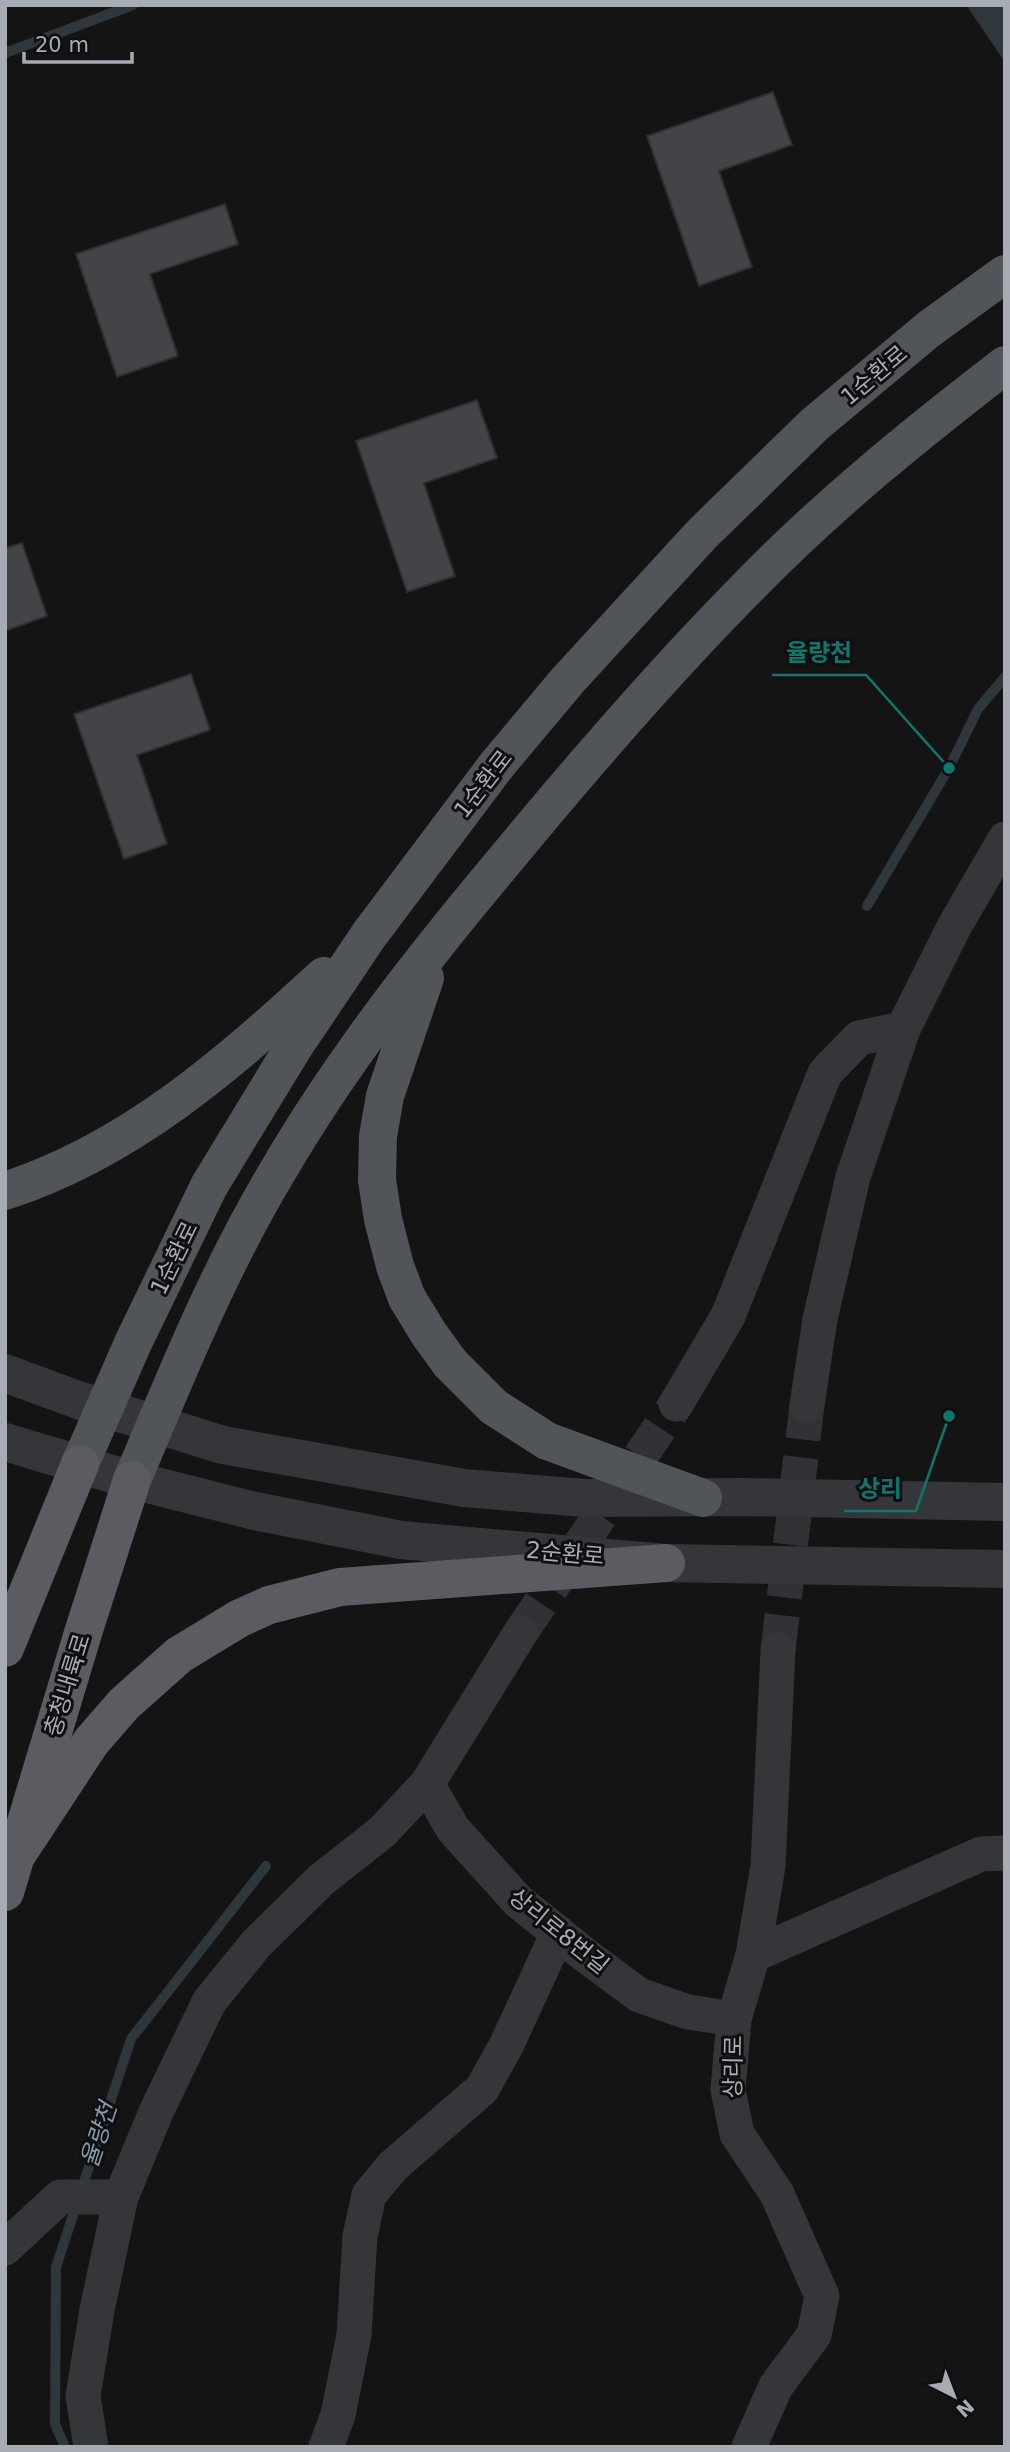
<svg xmlns="http://www.w3.org/2000/svg" width="1010" height="2452" font-family="'DejaVu Sans','Noto Sans KR',sans-serif">
  <rect width="100%" height="100%" fill="#141415"/>
  <polygon fill="#2e373c" points="966,5 1005,5 1005,62"/>
  <g fill="none" stroke-linecap="round" stroke-linejoin="round">
    <g stroke="#2e373c" stroke-width="10">
      <polyline points="5,53 133,5"/>
      <polyline points="867,906 949,768 978,709 1005,677"/>
      <polyline points="65,2447 55,2424 56,2267 131,2039 266,1866"/>
    </g>
  </g>
  <g fill="#434448" stroke="#2e2e31" stroke-width="2">
    <polygon points="773,92 792,145 719,171 752,267 699,286 647,136"/>
    <polygon points="225,204 238,244 150,274 178,356 117,377 76,254"/>
    <polygon points="477,400 497,458 424,483 455,576 407,592 356,441"/>
    <polygon points="22,543 47,616 5,631 5,548"/>
    <polygon points="191,674 210,730 137,755 167,844 124,859 74,714"/>
  </g>
  <g fill="none" stroke-linecap="round" stroke-linejoin="round">
    <g stroke="#313235" stroke-width="35" stroke-dasharray="35 18" stroke-linecap="butt">
      <polyline points="521,1632 676,1404"/>
      <polyline points="778,1650 807,1405"/>
    </g>
    <g stroke="#353639" stroke-width="35">
      <polyline points="676,1404 728,1316 825,1073 859,1038 903,1029"/>
      <polyline points="807,1405 820,1319 853,1177 903,1029 954,927 1005,839"/>
      <polyline points="427,1784 453,1829 518,1901 585,1955 639,1995 688,2012 734,2019"/>
      <polyline points="753,1955 981,1854 1005,1853"/>
      <polyline points="5,2248 60,2197 121,2197"/>
      <polyline points="91,2447 83,2396 97,2310 121,2197 156,2112 209,2002 256,1944 321,1880 382,1832 427,1784 521,1632"/>
      <polyline points="326,2447 338,2415 354,2335 360,2236 369,2195 393,2166 482,2089 507,2044 558,1933"/>
      <polyline points="749,2447 776,2386 814,2335 822,2296 777,2194 737,2134 728,2090 734,2019 753,1955 768,1866 778,1650"/>
    </g>
    <g stroke="#353639" stroke-width="38">
      <polyline points="5,1373 78,1400 223,1445 464,1488 584,1498 744,1497 1005,1502"/>
      <polyline points="5,1442 132,1480 255,1511 401,1540 666,1563 1005,1569"/>
    </g>
    <g stroke="#515458" stroke-width="38">
      <polyline points="425,978 385,1096 378,1136 377,1180 383,1219 395,1266 407,1298 429,1334 450,1363 494,1407 547,1441 703,1498"/>
      <path d="M5 1191C131 1150 228 1064 324 976"/>
      <polyline points="80,1464 133,1343 209,1186 293,1048 369,935 496,766 568,680 702,534 815,424 929,329 1005,274"/>
      <path d="M132 1480C176 1376 218 1271 276 1174 341 1062 422 959 505 860 581 768 660 676 744 591 824 508 914 435 1005 365"/>
    </g>
    <g stroke="#5a5c61" stroke-width="38">
      <polyline points="5,1648 80,1464"/>
      <polyline points="16,1856 91,1742 124,1704 179,1655 240,1618 269,1605 340,1587 666,1563"/>
      <polyline points="5,1892 83,1633 132,1480"/>
    </g>
  </g>
  <g text-anchor="middle" dominant-baseline="central" stroke-width="6" stroke-linejoin="round" paint-order="stroke">
    <g font-size="23" fill="#a7acb4" stroke="#0f0f10">
      <text transform="translate(874 375) rotate(-40)">1순환로</text>
      <text transform="translate(483 784) rotate(-52)">1순환로</text>
      <text transform="translate(174 1258) rotate(-64)">1순환로</text>
      <text transform="translate(565 1553) rotate(5)">2순환로</text>
      <text transform="translate(67 1685) rotate(-73)">충청내륙로</text>
      <text transform="translate(559 1931) rotate(39)">상리로8번길</text>
      <text transform="translate(733 2067) rotate(-89)">상리로</text>
    </g>
    <g font-size="24" font-style="italic" fill="#819dab" stroke="#0f0f10">
      <text transform="translate(99 2135) rotate(-72)">율량천</text>
    </g>
  </g>
  <path fill="none" stroke="#0f766e" stroke-width="2.5" d="M949 768L866 675H772M949 1416L916 1511H844"/>
  <g fill="#0f766e" stroke="#0f0f10" stroke-width="2.5">
    <circle cx="949" cy="768" r="7"/>
    <circle cx="949" cy="1416" r="7"/>
  </g>
  <g font-size="24" text-anchor="middle" font-weight="bold" fill="#0f766e" stroke="#0f0f10" stroke-width="6" stroke-linejoin="round" paint-order="stroke">
    <text x="819" y="661">율량천</text>
    <text x="880" y="1497">상리</text>
  </g>
  <rect width="1010" height="2452" fill="none" stroke="#a7acb4" stroke-width="14"/>
  <g transform="translate(954 2396) rotate(138)" stroke="#0f0f10" stroke-width="5" paint-order="stroke">
  <path d="M0-5L12 26L0 18L-12 26Z" fill="#a7acb4"/>
  <text y="-10" font-size="19" font-weight="bold" text-anchor="middle" fill="#a7acb4">N</text>
  </g>
  <path d="M24 52v10h108v-10" fill="none" stroke="#a7acb4" stroke-width="3.5"/>
  <text x="35" y="52" font-size="21" fill="#a7acb4" stroke="#0f0f10" stroke-width="5" paint-order="stroke">20 m</text>
</svg>
